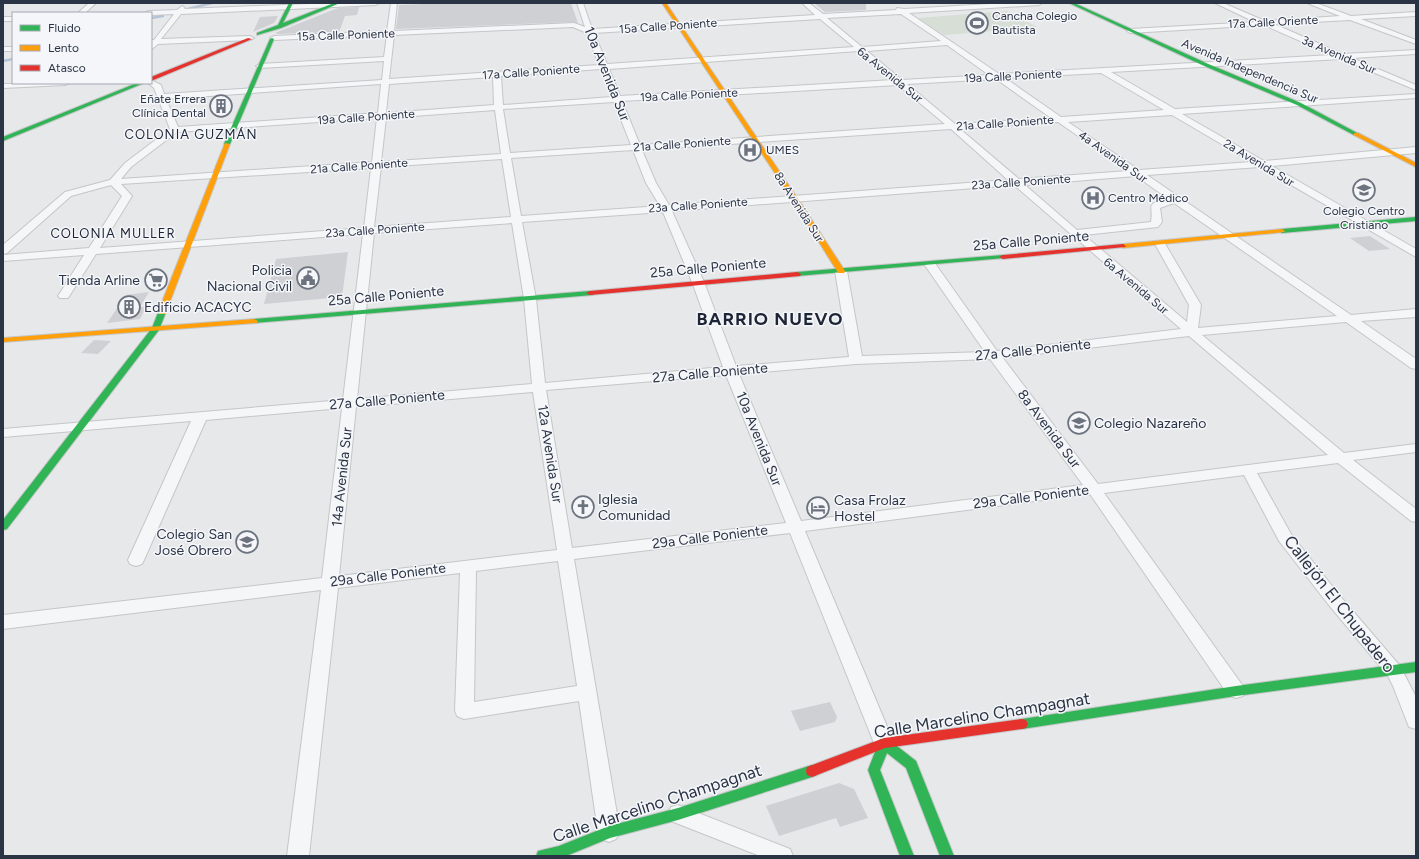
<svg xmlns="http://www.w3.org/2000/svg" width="1419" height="859" font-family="Figtree,sans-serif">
  <rect width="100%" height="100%" fill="#e6e8ea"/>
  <polygon fill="#d6ded6" points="1008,11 1037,27 944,35 918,18"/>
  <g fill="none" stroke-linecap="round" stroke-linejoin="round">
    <g stroke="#b4c4d5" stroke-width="2.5">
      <polyline points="188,9 212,3"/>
      <polyline points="151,18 163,16"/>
      <polyline points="3,61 13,59"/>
    </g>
  </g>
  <g fill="#ced0d3">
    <polygon points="448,3 571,3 578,23 574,22 396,29 399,5"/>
    <polygon points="814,3 866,3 866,10 825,12"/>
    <polygon points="359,7 357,15 345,16 339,32 278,34 275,33 338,8"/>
    <polygon points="278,16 274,23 253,32 260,17"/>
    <polygon points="1370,236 1390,249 1369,251 1350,238"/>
    <polygon points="348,252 342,297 264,304 276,259"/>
    <polygon points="149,292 140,307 146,307 140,319 107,323 126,295"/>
    <polygon points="94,340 111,341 98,354 81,353"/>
    <polygon points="830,702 837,717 835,722 800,731 791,711"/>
    <polygon points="839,783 854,789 868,818 840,827 836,818 779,836 766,806"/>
  </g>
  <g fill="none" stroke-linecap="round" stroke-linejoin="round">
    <g stroke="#c4c6c8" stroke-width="2">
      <g id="street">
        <polygon points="89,3 96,3 85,13 78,13"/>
        <polygon points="332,3 379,3 376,5 181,14 161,39 250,36 254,38 250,40 158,44 152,49 151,40 154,40 174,14 151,15 151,13 145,13 148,11 177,10 182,6 185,8 184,9"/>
        <path d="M391 3H397L394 31 574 23 585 27 577 3H583L592 29 815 15 802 3H809L823 14 896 10 897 8 904 9 1008 3H1042L1039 5 909 13 999 74 1332 55 1264 25 1130 33 1127 31 1130 29 1255 22 1215 3H1223L1265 21 1340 16 1307 3H1316L1351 16 1416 12V16L1361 19 1416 40V44L1350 20 1274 24 1343 54 1416 50V54L1352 58 1416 85V90L1341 59 1111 72 1175 109 1416 94V98L1182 114 1264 161 1416 147V153L1272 166 1416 249V257L1260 167 1147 175 1351 315 1416 309V317L1361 321 1416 359V369L1411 368 1346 322 1202 335 1344 453 1416 444V452L1353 460 1416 509V522L1411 521 1338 463 1257 473 1291 534 1340 596 1400 666 1416 697V729L1409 727 1393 686 1388 676 1328 604 1279 541 1244 475 1104 493 1243 686 1245 691 1243 696 1236 698 1229 696 1090 494 805 531 894 743 891 749 884 751 877 749 874 743 790 533 574 559 620 832 616 839 609 842 602 839 598 832 579 701 464 719 457 716 455 711 460 573 338 588 309 856H287L321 590 3 629V615L322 578 342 408 206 420 144 560 142 564 136 566 130 564 128 560 191 421 3 437V429L343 400 363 234 96 254 68 298H60L58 296 84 255 3 261V255L89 248 122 196 111 185 71 196 7 253 3 254V245L65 192 110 180 125 163 170 129 154 88 148 83H151V80L161 85 164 94 382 80 384 61 260 68 256 66 260 64 384 57 387 35 274 40 270 38 274 36 387 31ZM901 14 941 41 862 47 827 18ZM820 19 854 47 607 64 594 33ZM573 27 587 33 599 65 389 79 394 35ZM947 45 989 75 902 80 867 51ZM858 51 893 80 620 96 609 69ZM601 69 612 97 503 105 501 76ZM1101 73 1164 110 1061 117 1005 78ZM493 77 494 105 386 113 389 84ZM996 79 1051 118 955 124 907 84ZM381 84 378 113 178 127 166 99ZM898 85 945 124 640 145 622 101ZM614 102 631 145 510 153 503 109ZM495 110 501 154 381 162 386 118ZM1172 115 1252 162 1139 170 1068 122ZM377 118 372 162 121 179 131 167 177 132ZM1058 122 1128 171 1019 179 960 129ZM951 129 1008 180 669 205 656 183 642 150ZM633 150 646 183 660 206 521 216 511 158ZM502 159 511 217 374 227 381 167ZM371 168 364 228 100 248 132 196 121 184ZM1136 176 1167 198C1144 206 1154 204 1151 222L1077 230 1025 185ZM1014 185 1181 329 997 351 934 262 930 261 924 264 985 352 862 356 847 271 841 268 835 271 849 357 736 366 704 282 672 211ZM1174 203 1337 316 1198 328 1201 305 1164 242H1156L1155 244 1189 305 1187 322 1084 235 1158 227 1162 222 1160 208ZM663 212 692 282 723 367 545 383 536 299 522 222ZM512 223 524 299 532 384 357 399 374 233ZM1189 336 1328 455 1098 484 1003 358ZM990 359 1083 485 801 521 739 374 856 364ZM726 375 786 523 572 548 546 390ZM533 392 557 550 339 576 356 407ZM558 561 577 686 474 702 476 571Z"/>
        <rect x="3" y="17" width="10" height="4"/>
        <rect x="3" y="47" width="10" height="4"/>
        <polygon points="69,83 65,85 3,88 3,84"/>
        <polygon points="678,805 790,849 793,856 760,856 671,821 668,814 671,807"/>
      </g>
    </g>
    <g stroke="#c4c6c8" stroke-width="2">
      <g id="fast">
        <polygon points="289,3 293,3 283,23 334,3 340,3 281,28 257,35 257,33 278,25"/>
        <polygon points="1069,3 1074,3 1206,63 1301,103 1359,134 1354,135 1297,105 1202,65"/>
        <polygon points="272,38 274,39 230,144 225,145 224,144 270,39"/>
        <polygon points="137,83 144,83 3,141 3,137"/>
        <polygon points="1416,217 1416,221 1282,233 1279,231 1282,229"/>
        <polygon points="1003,255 1007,257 1005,258 797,276 793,274 797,272"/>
        <polygon points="590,291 594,293 593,295 254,323 250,321 254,319"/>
        <polygon points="159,310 165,310 166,312 159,330 7,529 3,530 3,520 152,328"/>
        <polygon points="1416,662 1416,672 1236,696 1022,729 1018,728 1016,724 1018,720 1022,719 1236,686"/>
        <polygon points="884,738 888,739 916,761 954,856 940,856 906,768 887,753 880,770 914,856 900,856 868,770 880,739"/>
        <polygon points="812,765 817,767 818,771 817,775 812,777 678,820 610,838 566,856 536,856 538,851 559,846 609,826 678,808"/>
      </g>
    </g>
    <g stroke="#c4c6c8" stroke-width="2">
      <g id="slow">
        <polygon points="662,3 666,3 798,199 845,271 844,273 838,273 837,271 792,199"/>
        <polygon points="1354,133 1358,133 1416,163 1416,167 1354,135"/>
        <polygon points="225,143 230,144 166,312 165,314 159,314 158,312"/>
        <polygon points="1282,229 1285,231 1284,232 1123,248 1120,246 1123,244"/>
        <polygon points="254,319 258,321 257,323 3,342 3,338"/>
      </g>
    </g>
    <g stroke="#c4c6c8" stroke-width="2">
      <g id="jam">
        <polygon points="248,38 252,39 151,81 151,77"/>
        <polygon points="1123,244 1126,246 1125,247 1003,259 999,257 1003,255"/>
        <polygon points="797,272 801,274 800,276 590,295 586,293 590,291"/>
        <polygon points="1022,719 1026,720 1028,724 1026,728 1022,729 885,748 812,777 807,775 806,771 807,767 884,738"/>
      </g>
    </g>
    <use href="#street" fill="#f5f6f7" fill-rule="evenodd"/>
    <use href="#fast" fill="#30b455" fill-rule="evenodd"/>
    <use href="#slow" fill="#ff9f0a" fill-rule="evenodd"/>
    <use href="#jam" fill="#e5322d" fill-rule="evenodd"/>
  </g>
  <defs>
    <g id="stadium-ring" transform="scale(1.15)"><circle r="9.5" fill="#f4f6f9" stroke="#6c737f" stroke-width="1.5"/><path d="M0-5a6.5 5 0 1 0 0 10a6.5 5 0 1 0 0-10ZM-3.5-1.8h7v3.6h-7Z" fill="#6c737f"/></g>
    <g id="building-ring" transform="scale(1.15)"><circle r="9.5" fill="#f4f6f9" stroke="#6c737f" stroke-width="1.5"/><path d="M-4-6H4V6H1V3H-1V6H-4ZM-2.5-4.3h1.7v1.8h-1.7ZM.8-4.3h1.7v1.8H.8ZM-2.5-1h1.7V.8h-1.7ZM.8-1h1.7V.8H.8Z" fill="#6c737f"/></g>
    <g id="hospital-ring" transform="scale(1.15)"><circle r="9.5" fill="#f4f6f9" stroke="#6c737f" stroke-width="1.5"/><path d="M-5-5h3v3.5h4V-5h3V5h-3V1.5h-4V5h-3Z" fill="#6c737f"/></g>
    <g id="school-ring" transform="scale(1.15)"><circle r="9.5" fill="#f4f6f9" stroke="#6c737f" stroke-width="1.5"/><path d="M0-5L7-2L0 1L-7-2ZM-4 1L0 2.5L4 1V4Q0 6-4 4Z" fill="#6c737f"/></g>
    <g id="civic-ring" transform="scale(1.15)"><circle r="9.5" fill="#f4f6f9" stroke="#6c737f" stroke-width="1.5"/><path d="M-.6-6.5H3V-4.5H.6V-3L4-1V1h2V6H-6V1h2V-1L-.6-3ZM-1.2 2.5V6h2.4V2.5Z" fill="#6c737f"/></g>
    <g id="supermarket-ring" transform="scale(1.15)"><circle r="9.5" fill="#f4f6f9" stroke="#6c737f" stroke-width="1.5"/><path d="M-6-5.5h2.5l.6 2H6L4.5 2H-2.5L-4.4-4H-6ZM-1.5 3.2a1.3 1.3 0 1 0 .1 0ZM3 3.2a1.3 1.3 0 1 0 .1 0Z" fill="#6c737f"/></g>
    <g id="church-ring" transform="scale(1.15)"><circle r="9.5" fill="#f4f6f9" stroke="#6c737f" stroke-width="1.5"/><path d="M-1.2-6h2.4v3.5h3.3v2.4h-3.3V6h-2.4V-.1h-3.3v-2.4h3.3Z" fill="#6c737f"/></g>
    <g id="hotel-ring" transform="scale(1.15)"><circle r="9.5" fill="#f4f6f9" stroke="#6c737f" stroke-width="1.5"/><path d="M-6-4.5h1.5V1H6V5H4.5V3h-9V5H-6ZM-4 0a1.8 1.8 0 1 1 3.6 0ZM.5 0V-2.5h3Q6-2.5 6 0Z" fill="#6c737f"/></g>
  </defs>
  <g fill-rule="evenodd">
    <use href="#stadium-ring" x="977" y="23"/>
    <use href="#building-ring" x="221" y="106"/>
    <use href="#hospital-ring" x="750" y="150"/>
    <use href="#school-ring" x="1364" y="190"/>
    <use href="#hospital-ring" x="1093" y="198"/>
    <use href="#civic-ring" x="308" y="278"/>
    <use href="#supermarket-ring" x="156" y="280"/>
    <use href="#building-ring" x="129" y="307"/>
    <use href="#school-ring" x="1079" y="423"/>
    <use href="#church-ring" x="583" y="507"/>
    <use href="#hotel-ring" x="818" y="508"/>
    <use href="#school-ring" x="247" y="542"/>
  </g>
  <g text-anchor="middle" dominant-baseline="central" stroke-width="3" stroke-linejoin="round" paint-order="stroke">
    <g font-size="12" fill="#2b3445" stroke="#f4f6f9" text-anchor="start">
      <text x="992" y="16">Cancha Colegio<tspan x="992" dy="14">Bautista</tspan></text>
      <text x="206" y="99" text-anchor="end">Eñate Errera<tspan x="206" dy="14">Clínica Dental</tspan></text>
      <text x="766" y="150">UMES</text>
      <text x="1108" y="198">Centro Médico</text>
      <text x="1364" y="211" text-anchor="middle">Colegio Centro<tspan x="1364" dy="14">Cristiano</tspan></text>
    </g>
    <g font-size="12" fill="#2b3445" stroke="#f4f6f9">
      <text transform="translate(1273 22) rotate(-3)">17a Calle Oriente</text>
      <text transform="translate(668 26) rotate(-4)">15a Calle Poniente</text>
      <text transform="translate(346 35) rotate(-2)">15a Calle Poniente</text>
      <text transform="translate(1339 55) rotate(23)">3a Avenida Sur</text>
      <text transform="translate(1250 71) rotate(23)">Avenida Independencia Sur</text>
      <text transform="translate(531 72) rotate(-4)">17a Calle Poniente</text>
      <text transform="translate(890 75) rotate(39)">6a Avenida Sur</text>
      <text transform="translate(1013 76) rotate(-3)">19a Calle Poniente</text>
      <text transform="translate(689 95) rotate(-3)">19a Calle Poniente</text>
      <text transform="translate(366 117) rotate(-4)">19a Calle Poniente</text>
      <text transform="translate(1005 123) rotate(-4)">21a Calle Poniente</text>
      <text transform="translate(682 144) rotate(-4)">21a Calle Poniente</text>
      <text transform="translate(1113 157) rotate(35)">4a Avenida Sur</text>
      <text transform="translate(1259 163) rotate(31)">2a Avenida Sur</text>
      <text transform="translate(359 166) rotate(-4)">21a Calle Poniente</text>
      <text transform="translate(1021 182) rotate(-4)">23a Calle Poniente</text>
      <text transform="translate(698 205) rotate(-4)">23a Calle Poniente</text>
      <text transform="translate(799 207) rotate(57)">8a Avenida Sur</text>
      <text transform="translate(375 230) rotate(-4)">23a Calle Poniente</text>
      <text transform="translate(1136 286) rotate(40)">6a Avenida Sur</text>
    </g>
    <g font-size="13" letter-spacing="1" fill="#1d2536" stroke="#f4f6f9">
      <text x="191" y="134">COLONIA GUZMÁN</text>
      <text x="113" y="233">COLONIA MULLER</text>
    </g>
    <g font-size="14" fill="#2b3445" stroke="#f4f6f9">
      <text transform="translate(607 74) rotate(68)">10a Avenida Sur</text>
      <text transform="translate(1031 241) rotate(-5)">25a Calle Poniente</text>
      <text transform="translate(708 268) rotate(-5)">25a Calle Poniente</text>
      <text transform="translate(386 296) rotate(-5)">25a Calle Poniente</text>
      <text transform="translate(1033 350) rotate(-6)">27a Calle Poniente</text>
      <text transform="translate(710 373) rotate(-5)">27a Calle Poniente</text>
      <text transform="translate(387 400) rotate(-5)">27a Calle Poniente</text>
      <text transform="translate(1049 429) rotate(53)">8a Avenida Sur</text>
      <text transform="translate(759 439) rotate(68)">10a Avenida Sur</text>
      <text transform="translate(550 454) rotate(81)">12a Avenida Sur</text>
      <text transform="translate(342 477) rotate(-84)">14a Avenida Sur</text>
      <text transform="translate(1031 497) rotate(-7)">29a Calle Poniente</text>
      <text transform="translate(710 537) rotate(-7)">29a Calle Poniente</text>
      <text transform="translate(388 575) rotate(-7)">29a Calle Poniente</text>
    </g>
    <g font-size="14" fill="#2b3445" stroke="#f4f6f9" text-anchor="start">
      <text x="292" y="270" text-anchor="end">Policia<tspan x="292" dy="16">Nacional Civil</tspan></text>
      <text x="140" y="280" text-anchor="end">Tienda Arline</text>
      <text x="144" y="307">Edificio ACACYC</text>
      <text x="1094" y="423">Colegio Nazareño</text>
      <text x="598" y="499">Iglesia<tspan x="598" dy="16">Comunidad</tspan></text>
      <text x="834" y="500">Casa Frolaz<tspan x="834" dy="16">Hostel</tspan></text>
      <text x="232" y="534" text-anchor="end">Colegio San<tspan x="232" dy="16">José Obrero</tspan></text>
    </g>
    <g font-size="17" fill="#2b3445" stroke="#f4f6f9">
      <text transform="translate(1340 604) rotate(52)">Callejón El Chupadero</text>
      <text transform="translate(982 715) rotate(-9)">Calle Marcelino Champagnat</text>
      <text transform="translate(657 803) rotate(-18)">Calle Marcelino Champagnat</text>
    </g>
    <g font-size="18" font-weight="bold" letter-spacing="1" fill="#1d2536" stroke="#f4f6f9">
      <text x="770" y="319">BARRIO NUEVO</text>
    </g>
  </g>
  <rect width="1419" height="859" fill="none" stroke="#2b3445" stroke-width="8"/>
  <rect x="12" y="12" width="140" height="72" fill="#f4f6f9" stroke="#a4a8b1"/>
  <rect x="20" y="25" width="20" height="6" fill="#30b455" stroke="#a4a8b1"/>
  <text x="48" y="32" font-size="12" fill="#2b3445">Fluido</text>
  <rect x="20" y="45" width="20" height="6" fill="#ff9f0a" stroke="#a4a8b1"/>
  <text x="48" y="52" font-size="12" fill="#2b3445">Lento</text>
  <rect x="20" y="65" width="20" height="6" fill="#e5322d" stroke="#a4a8b1"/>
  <text x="48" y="72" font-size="12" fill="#2b3445">Atasco</text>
</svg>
